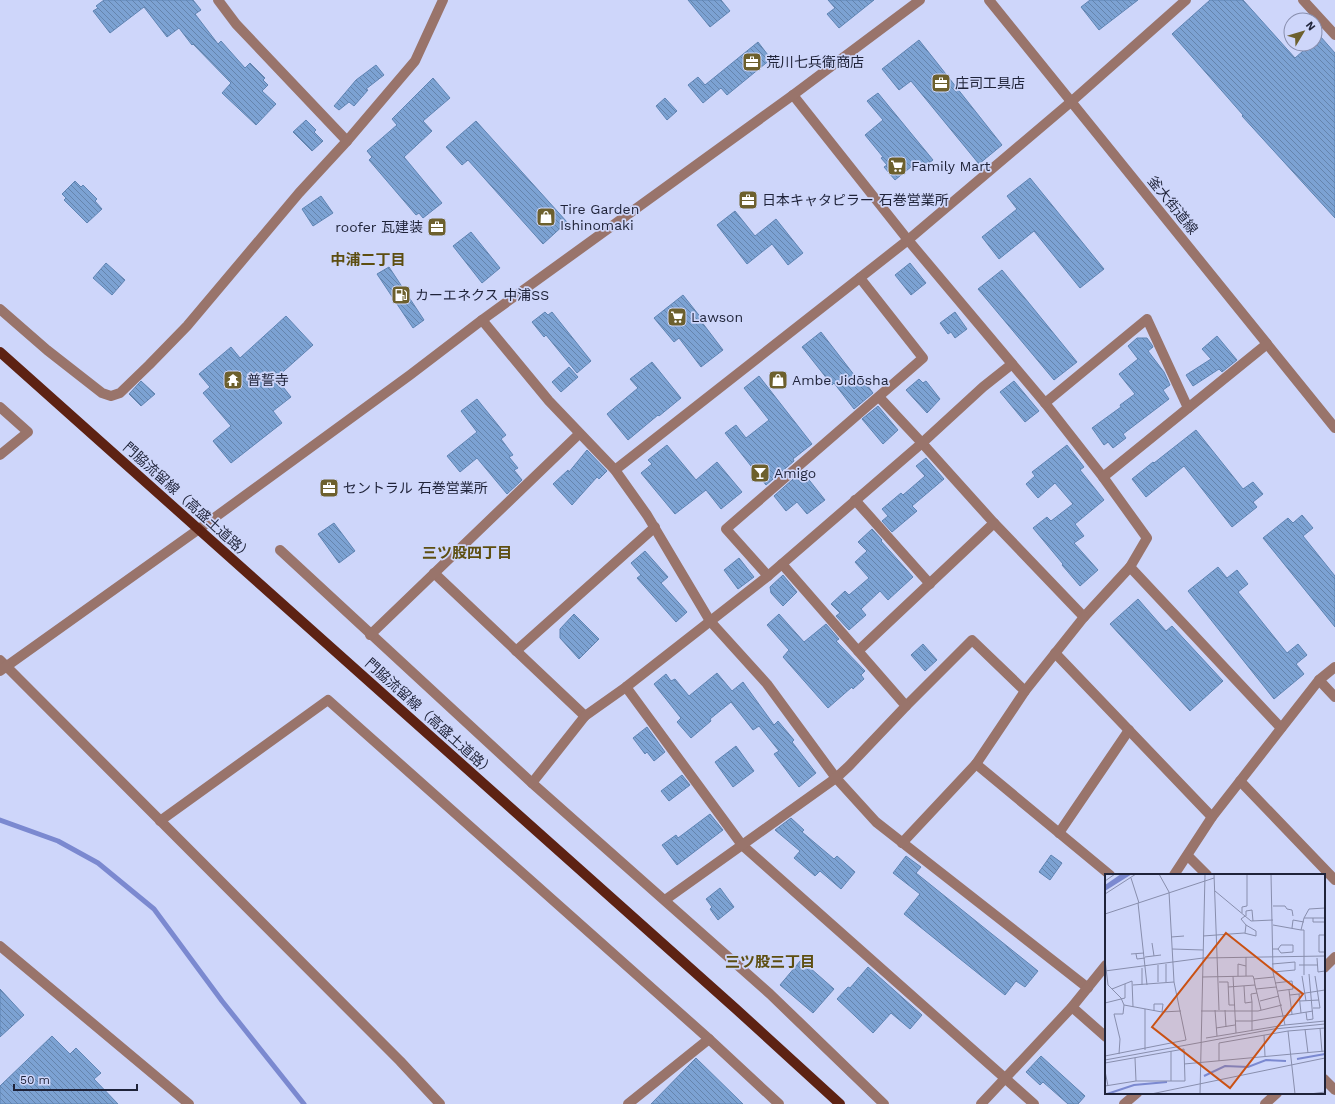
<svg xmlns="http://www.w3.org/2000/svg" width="1335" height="1104" font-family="'Work Sans','Noto Sans JP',sans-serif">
  <defs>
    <pattern id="building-back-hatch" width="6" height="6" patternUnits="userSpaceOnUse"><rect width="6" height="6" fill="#7ca2d3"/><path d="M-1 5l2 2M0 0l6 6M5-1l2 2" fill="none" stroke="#6584ac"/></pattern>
  </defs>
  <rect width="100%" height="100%" fill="#ced6fa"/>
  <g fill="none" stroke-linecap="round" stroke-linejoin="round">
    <polyline stroke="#7b89d0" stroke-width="5" points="0,820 58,841 98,863 154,909 222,1001 304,1104"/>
  </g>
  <g fill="url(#building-back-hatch)" stroke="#5f84b3">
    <polygon points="104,0 193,0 201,10 195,14 218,44 221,41 245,68 250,63 265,78 263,80 268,85 262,91 276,104 256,125 222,93 231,83 193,44 192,45 179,28 167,37 144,7 110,33 93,11 98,8 96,6"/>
    <polygon points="688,0 721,0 730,11 710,27"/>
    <polygon points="828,0 874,0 839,28 827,14 835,8"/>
    <polygon points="1090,0 1138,0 1099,30 1081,7"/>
    <polygon points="1210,0 1243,0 1295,58 1311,44 1315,44 1315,40 1320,36 1335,53 1335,218 1242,116 1243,115 1172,34"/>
    <polygon points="919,40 1002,145 979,164 911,81 899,90 882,69"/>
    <polygon points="758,42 771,59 727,95 721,88 703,103 688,85 698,77 705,85"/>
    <polygon points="376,65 384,75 366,89 368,90 354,106 349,102 339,110 334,106 356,80"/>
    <polygon points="433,78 450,98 423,121 432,131 404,157 442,203 423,218 419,213 416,215 369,160 372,157 367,151 397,125 392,119"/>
    <polygon points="878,93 933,160 922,168 917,162 895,180 884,167 887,165 881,158 883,157 865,135 883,120 867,101"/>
    <polygon points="665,98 677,111 667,120 656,106"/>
    <polygon points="306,120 316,130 314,132 323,141 312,151 293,132"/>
    <polygon points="476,121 567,222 543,244 468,160 462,165 446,147"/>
    <polygon points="1030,178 1104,269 1080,288 1034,231 999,259 982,237 1017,209 1007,196"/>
    <polygon points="75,181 81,187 83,185 97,199 95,201 102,209 87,223 64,200 66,198 62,194"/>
    <polygon points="321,196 333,213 313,226 302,209"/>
    <polygon points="735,211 755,236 776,219 803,253 788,265 772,244 747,264 717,225"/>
    <polygon points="471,232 500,268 482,283 453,246"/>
    <polygon points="106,263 125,280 112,295 93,278"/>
    <polygon points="910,263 926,283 911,295 895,275"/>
    <polygon points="389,267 424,320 413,328 377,274"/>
    <polygon points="1002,270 1077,362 1054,380 978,289"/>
    <polygon points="683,295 702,319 701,321 723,350 701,367 679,338 674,342 654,318"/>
    <polygon points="545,312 548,315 552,312 591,361 577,373 546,335 544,337 532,322"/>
    <polygon points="955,312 967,329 955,338 951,332 948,334 940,323"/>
    <polygon points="286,316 313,345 276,378 291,397 273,411 282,423 231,463 213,441 231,426 203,393 210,387 199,374 231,347 240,358"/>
    <polygon points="821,332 858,380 861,377 873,393 854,409 834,383 832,385 802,347"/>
    <polygon points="1217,336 1237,360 1222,372 1219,369 1193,386 1186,375 1211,359 1202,349"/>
    <polygon points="1137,338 1147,338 1152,345 1153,347 1148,351 1164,372 1170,385 1163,390 1169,399 1123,434 1126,438 1113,448 1108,442 1104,445 1092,428 1121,407 1120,405 1135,394 1119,374 1138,359 1128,346"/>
    <polygon points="652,362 681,398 659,416 658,415 628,440 607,414 638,388 630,379"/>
    <polygon points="569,367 578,377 561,392 552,382"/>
    <polygon points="759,376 812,444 793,459 794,461 766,485 725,433 736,425 746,438 769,420 744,388"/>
    <polygon points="919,379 923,383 926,381 940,399 927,413 906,390"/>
    <polygon points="141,381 155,394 141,406 129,394"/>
    <polygon points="1014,381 1039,411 1025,422 1000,392"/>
    <polygon points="477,399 506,435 501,439 513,455 509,457 518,468 514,470 522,480 507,494 477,458 460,472 447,456 477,432 461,411"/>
    <polygon points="878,406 898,430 883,444 862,419"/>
    <polygon points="1196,430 1243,489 1253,482 1263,494 1253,502 1257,507 1232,527 1184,466 1146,497 1132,479 1153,462 1154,463"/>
    <polygon points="667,445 696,480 717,462 742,492 721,509 706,490 675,514 641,473 652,464 648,460"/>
    <polygon points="1067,445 1084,467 1080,470 1104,500 1075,524 1084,536 1074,543 1098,570 1080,586 1062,565 1063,564 1033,528 1047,517 1051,521 1073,504 1055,483 1038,498 1026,484 1035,476 1032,472"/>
    <polygon points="587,450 607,471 599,479 597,477 572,505 553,484 568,470 569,472"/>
    <polygon points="926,458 944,479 912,506 917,511 892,532 882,521 888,516 882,509 901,493 903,495 925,476 916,466"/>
    <polygon points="802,471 825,500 807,514 797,502 786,511 774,496"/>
    <polygon points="1302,515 1313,528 1303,536 1335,576 1335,627 1263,538 1288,518 1293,523"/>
    <polygon points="334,523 355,551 339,563 318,534"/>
    <polygon points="872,529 882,540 881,541 913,577 888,600 880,591 861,609 866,615 849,630 836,616 840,613 831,604 845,591 849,595 869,578 855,562 867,551 858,542"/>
    <polygon points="645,551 668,577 661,583 687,612 676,622 637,578 641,575 631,563"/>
    <polygon points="739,558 754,577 738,589 724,570"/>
    <polygon points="1218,567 1227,578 1237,570 1248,584 1238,592 1287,653 1298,644 1307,655 1296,664 1304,674 1274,699 1188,591"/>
    <polygon points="783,575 797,592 783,606 771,593 770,587"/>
    <polygon points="1138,599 1166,631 1172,626 1223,681 1190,711 1110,624"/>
    <polygon points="574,614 599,639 579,659 560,638 560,629"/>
    <polygon points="779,614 804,642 826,624 839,639 836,641 865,671 861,675 864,679 853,689 852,687 828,708 783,657 789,650 767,625"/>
    <polygon points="923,644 937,660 925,671 911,655"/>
    <polygon points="717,673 732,691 743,682 774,725 778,721 794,740 792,742 816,773 799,787 774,754 779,751 759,726 753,730 731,702 710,719 711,721 691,738 677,722 681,718 654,684 666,674 671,681 675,679 689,696"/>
    <polygon points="647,727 665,752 654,761 647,752 645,754 633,738"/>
    <polygon points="736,746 754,771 733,787 715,762"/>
    <polygon points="682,775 690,785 669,801 661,791"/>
    <polygon points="710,814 723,830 677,865 662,845 676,835 678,838"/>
    <polygon points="791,818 804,830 802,832 834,859 837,856 855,872 841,889 820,871 815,876 794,858 800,851 775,830"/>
    <polygon points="1051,855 1062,863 1050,880 1039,872"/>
    <polygon points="906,856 921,867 916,873 1038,971 1025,987 1016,981 1005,995 904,914 920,894 893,873"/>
    <polygon points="720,888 734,907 718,920 710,909 712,907 706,899"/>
    <polygon points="801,960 834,989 813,1013 780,985"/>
    <polygon points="868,967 922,1015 910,1029 891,1013 873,1033 837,999 848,987 850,988"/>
    <polygon points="0,989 24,1015 0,1037"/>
    <polygon points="52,1036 70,1054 76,1048 101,1073 94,1079 118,1104 0,1104 0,1086"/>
    <polygon points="1041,1056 1085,1096 1078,1104 1068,1104 1043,1082 1040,1085 1026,1072"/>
    <polygon points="696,1058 743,1104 651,1104"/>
  </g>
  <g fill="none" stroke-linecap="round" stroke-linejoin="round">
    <g stroke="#99746b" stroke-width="10">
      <polyline points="218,0 236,24 347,141"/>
      <polyline points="989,0 1335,428"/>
      <polyline points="1303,0 1335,35"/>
      <polyline points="793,95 908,240 1045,403 1103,477 1147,538 1130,567 1084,617 994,523 922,443 879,397"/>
      <polyline points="0,309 47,350 102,393 111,396 120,393 149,365 187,326 299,193 347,141 415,61 443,0"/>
      <polyline points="482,320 549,401 615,470 647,515 710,621 767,684 836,778 876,822 1088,988"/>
      <polyline points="1045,403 1147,319 1188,408"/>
      <polyline points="0,407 28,432 0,455"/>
      <polyline points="615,470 908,240 1072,101 1186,0"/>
      <polyline points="1103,477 1267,344"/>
      <polyline points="855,500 930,584"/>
      <polyline points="280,550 532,783 770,994 884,1104"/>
      <polyline points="782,564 858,651"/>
      <polyline points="1130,567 1281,728"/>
      <polyline points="434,573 585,716"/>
      <polyline points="768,576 726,529 923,358 860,278"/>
      <polyline points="370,635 579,434"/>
      <polyline points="516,651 655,527"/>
      <polyline points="1055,653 1212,817"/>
      <polyline points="0,660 400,1061 440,1104"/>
      <polyline points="0,671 199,529 410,375 482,320 793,95 920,0"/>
      <polyline points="1319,680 1335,697"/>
      <polyline points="626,687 742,845 1034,1104"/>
      <polyline points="906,706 972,640 1025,691"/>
      <polyline points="976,764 1110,875"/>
      <polyline points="1240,781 1335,880"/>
      <polyline points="532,783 585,716 626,687 768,576 922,443 983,387 1012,364"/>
      <polyline points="160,821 328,700 709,1039 779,1104"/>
      <polyline points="1059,833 1129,730"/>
      <polyline points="902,843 976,764 1025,691 1084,617"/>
      <polyline points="1188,856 1207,875"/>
      <polyline points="1174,875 1212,817 1319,680 1335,667"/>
      <polyline points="665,900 836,778 849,766 906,706 858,651 994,523"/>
      <polyline points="0,946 189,1104"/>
      <polyline points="1324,968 1335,957"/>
      <polyline points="1072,1007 1106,1037"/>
      <polyline points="1324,1079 1335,1090"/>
      <polyline points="628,1104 709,1039"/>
      <polyline points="981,1104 1072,1007 1106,965"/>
      <polyline points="1124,1104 1137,1093"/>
      <polyline points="1265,1104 1277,1093"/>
    </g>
    <polyline stroke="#5d2213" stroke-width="10" points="0,352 736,1009 840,1104"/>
  </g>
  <defs>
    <g id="office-square" transform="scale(1)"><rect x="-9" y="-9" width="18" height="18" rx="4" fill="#6d602d" stroke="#ced6fa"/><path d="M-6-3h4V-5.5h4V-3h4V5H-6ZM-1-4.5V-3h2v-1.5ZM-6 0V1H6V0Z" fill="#fff"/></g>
    <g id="supermarket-square" transform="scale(1)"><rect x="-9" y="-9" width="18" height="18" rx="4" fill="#6d602d" stroke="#ced6fa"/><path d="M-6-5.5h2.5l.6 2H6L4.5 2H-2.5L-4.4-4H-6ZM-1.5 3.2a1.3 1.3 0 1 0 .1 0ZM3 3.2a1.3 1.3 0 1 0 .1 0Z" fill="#fff"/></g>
    <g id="shop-square" transform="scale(1)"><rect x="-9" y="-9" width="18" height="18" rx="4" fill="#6d602d" stroke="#ced6fa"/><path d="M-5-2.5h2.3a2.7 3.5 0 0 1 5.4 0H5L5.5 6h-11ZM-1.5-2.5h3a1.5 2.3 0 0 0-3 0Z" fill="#fff"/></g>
    <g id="fuel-square" transform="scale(1)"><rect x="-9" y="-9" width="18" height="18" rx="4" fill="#6d602d" stroke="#ced6fa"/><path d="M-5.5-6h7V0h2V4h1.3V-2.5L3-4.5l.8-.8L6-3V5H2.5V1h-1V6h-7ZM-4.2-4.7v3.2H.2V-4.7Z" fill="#fff"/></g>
    <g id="temple-square" transform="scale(1)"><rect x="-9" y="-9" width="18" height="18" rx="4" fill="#6d602d" stroke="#ced6fa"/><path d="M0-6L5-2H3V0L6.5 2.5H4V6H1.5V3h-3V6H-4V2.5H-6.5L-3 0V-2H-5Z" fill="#fff"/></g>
    <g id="bar-square" transform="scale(1)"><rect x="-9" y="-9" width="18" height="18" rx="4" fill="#6d602d" stroke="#ced6fa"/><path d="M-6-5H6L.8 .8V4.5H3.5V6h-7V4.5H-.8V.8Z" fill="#fff"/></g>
  </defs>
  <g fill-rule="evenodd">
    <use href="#office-square" x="752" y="62"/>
    <use href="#office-square" x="941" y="83"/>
    <use href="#supermarket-square" x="897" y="166"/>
    <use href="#office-square" x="748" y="200"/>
    <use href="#shop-square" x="546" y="217"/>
    <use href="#office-square" x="437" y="227"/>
    <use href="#fuel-square" x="401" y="295"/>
    <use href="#supermarket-square" x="677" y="317"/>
    <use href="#temple-square" x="233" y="380"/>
    <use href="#shop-square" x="778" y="380"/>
    <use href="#bar-square" x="760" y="473"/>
    <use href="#office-square" x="329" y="488"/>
  </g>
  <g text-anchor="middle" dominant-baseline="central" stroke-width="3.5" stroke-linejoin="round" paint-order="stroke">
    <g font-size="14" fill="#1f2339" stroke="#ced6fa" text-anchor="start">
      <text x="766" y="62">荒川七兵衛商店</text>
      <text x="955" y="83">庄司工具店</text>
      <text x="911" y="166">Family Mart</text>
      <text x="762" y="200">日本キャタピラー 石巻営業所</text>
      <text x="560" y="209">Tire Garden<tspan x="560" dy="16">Ishinomaki</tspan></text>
      <text x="423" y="227" text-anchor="end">roofer 瓦建装</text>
      <text x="415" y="295">カーエネクス 中浦SS</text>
      <text x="691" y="317">Lawson</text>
      <text x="247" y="380">普誓寺</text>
      <text x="792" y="380">Ambe Jidōsha</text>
      <text x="774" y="473">Amigo</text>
      <text x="343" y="488">セントラル 石巻営業所</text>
    </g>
    <g font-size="14" fill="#1f2339" stroke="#ced6fa">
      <text transform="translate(1173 205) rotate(51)">釜大街道線</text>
      <text transform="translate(188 501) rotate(42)">門脇流留線（高盛土道路）</text>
      <text transform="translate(430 717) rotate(42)">門脇流留線（高盛土道路）</text>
    </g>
    <g font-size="15" font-weight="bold" fill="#5d4e10" stroke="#ced6fa">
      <text x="368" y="260">中浦二丁目</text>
      <text x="467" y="553">三ツ股四丁目</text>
      <text x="770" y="962">三ツ股三丁目</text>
    </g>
  </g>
  <g transform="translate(1105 874)">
    <rect width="220" height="220" fill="#ced6fa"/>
    <path d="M16 0H27L0 17V11Z" fill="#7b89d0"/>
    <path fill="none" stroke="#7b89d0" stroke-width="2" d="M192 185 220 180M99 202 120 192 143 193 161 186 181 187M2 220 29 211 62 208"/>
    <path fill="none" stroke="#888ead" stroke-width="1" d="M109 0 114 136M166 0 168 98 180 151M26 4 34 29M0 7 10 0M110 17 146 47 168 46M0 20 31 0M33 29 42 111M168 32H180L182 35 187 36 188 42M137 39V33L142 32V0M0 40 109 4M140 42 136 45 141 51 140 59M141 42V37L147 36 148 47M199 44 204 35 220 34M208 44V48H220M168 51 196 56M187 54 188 46 199 48M220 61H214V78H220M98 62 139 59 151 62V57L141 51M66 63 79 62M47 69 49 82M67 75 98 76M167 75H173L176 71H188V78L176 79 173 75M26 80 39 79M31 80 32 85 40 84M40 83 56 81M141 83V102M212 84 213 98 220 97M0 86 3 111 16 124 19 131 57 138 76 137M61 90V108M167 90 190 88V96L168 98M194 91H213M37 94V111M0 97 98 84 220 82M199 101V56H196L199 44H220M128 102 131 159M133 102V90L141 92M197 102 201 127M97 103 148 102 149 105 150 111 123 113M149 105 169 103M53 108V91M114 108H123L124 131H130M170 109 187 107 188 115 173 117M28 111 69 108M150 111 156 136M139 112 140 129 147 128V156M7 115 27 107 28 133M151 115 171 113M184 116 187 140M194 120 220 116M185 121 194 120 196 139M155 127 174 122M195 127 214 126M147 128 146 120 152 119M0 129 20 124V110M208 134H215L210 102M40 135V176M110 136 112 162M120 136 121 153M49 137V130H58L57 138M96 137H153L177 131M201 138 202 146 208 145 204 100M130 147H147L208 137M111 154 130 151M215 154 217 178M200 155 203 179M183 157 190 220M159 161 160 182M101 164 180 151 220 147M14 180 15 165 9 140H18L19 131M0 182 81 166 69 108 64 18 54 0M30 184 31 207M0 186 169 155 220 150M114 187V169L183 157 220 154M0 189 79 175 80 207H31L0 212M79 190 220 177M0 197 3 212M66 207V177M46 220 220 184M95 220 100 0M205 220 220 218"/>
    <path fill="#ca5113" fill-opacity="0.15" stroke="#ca5113" stroke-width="2" d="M121 59 198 120 125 214 47 153Z"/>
    <rect width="220" height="220" fill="none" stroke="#1f2339" stroke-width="2"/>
  </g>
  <g transform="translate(1303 32) rotate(52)"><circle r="19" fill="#ced6fa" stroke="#888ead"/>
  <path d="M0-3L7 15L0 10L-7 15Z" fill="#6d602d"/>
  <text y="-6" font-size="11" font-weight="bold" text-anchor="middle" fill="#1f2339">N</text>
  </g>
  <path d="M14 1084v6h123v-6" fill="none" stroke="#1f2339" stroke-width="2"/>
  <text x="20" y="1084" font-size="12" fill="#1f2339" stroke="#ced6fa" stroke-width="3" paint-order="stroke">50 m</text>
</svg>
